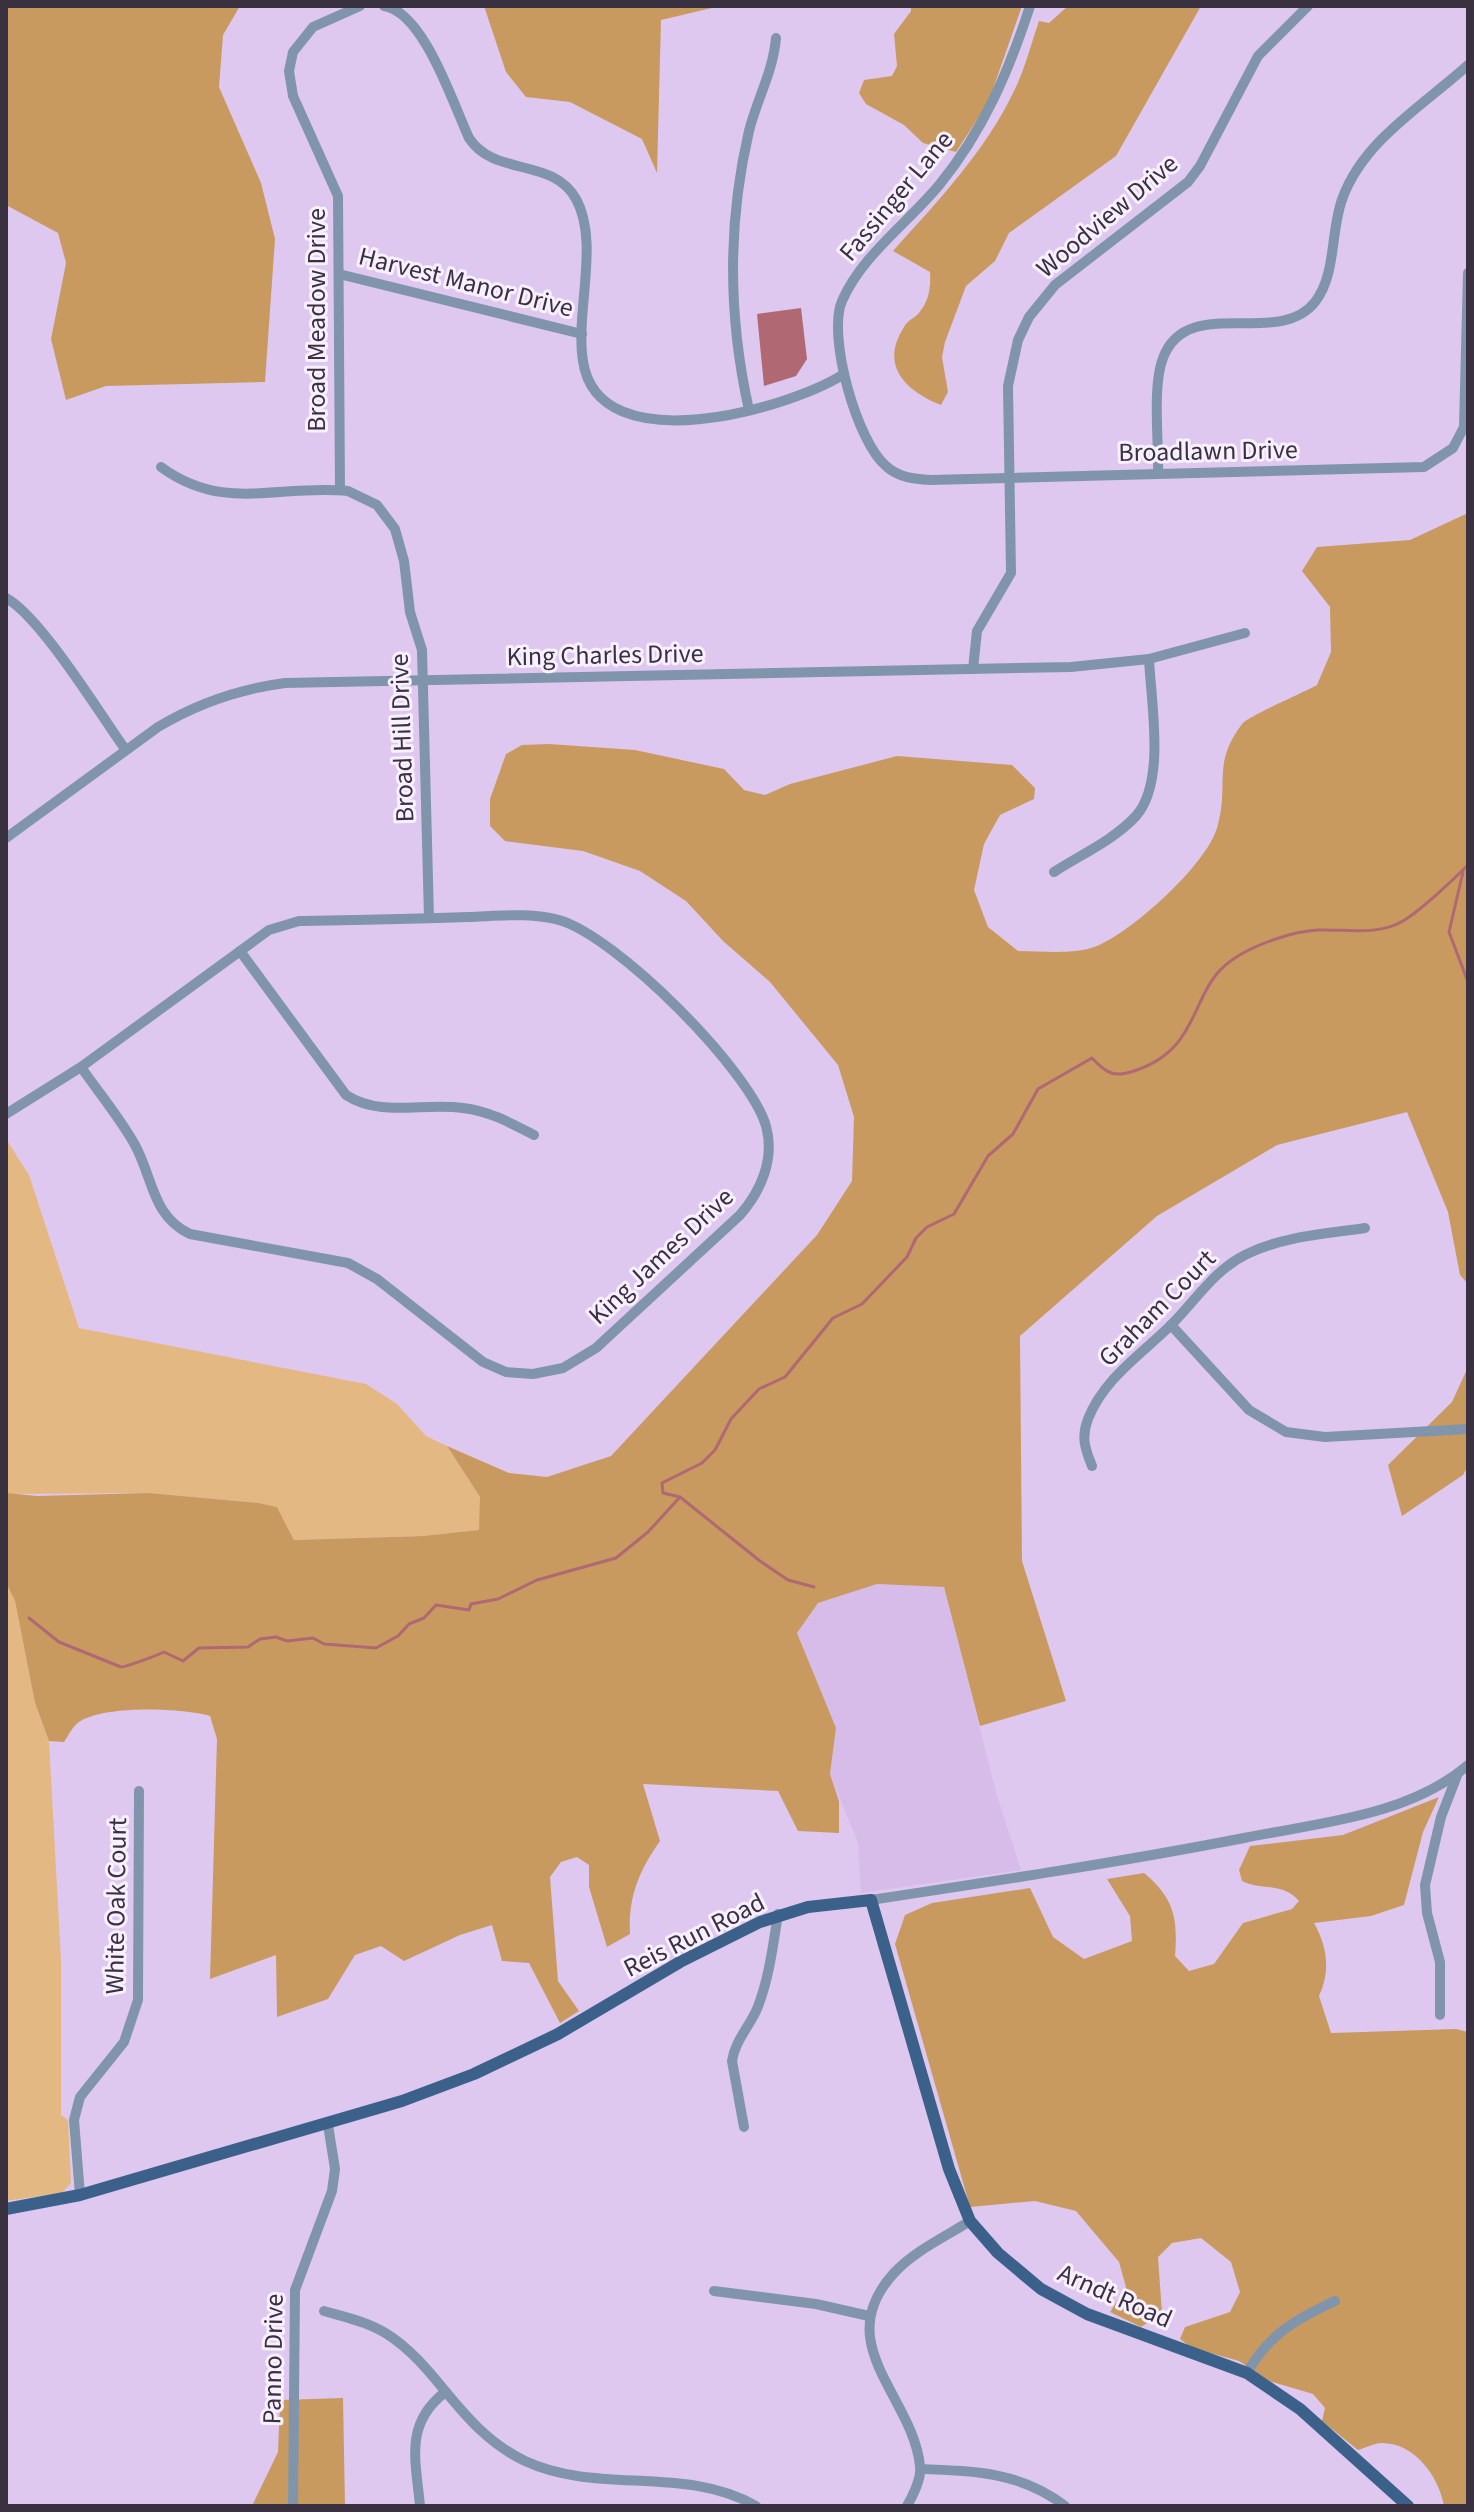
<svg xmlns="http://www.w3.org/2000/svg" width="1474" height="2512" font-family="'Source Sans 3',sans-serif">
  <rect width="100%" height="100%" fill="#dfc8ef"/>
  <polygon fill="#d7bcea" points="877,1584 944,1587 996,1792 1021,1870 861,1893 858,1843 830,1774 836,1728 797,1633 818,1603"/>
  <g fill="#e4b882">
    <polygon points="6,1139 29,1175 79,1328 366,1384 397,1404 426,1436 447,1446 480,1497 480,1530 423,1536 294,1540 277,1507 259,1503 149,1493 6,1494"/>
    <polygon points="6,1577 15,1601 35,1703 49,1741 61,1960 61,2115 68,2120 71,2183 62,2193 6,2201"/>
  </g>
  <g fill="#c89a60">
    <polygon points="6,6 240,6 223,35 219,87 261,183 275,239 265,382 106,386 66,400 51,339 66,263 58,233 6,205"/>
    <polygon points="484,6 720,6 661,20 657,173 642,139 570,102 526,97 506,72"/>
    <polygon points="911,6 1022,6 988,103 956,152 923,143 904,125 866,104 859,93 864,80 892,76 897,66 894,34 911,11"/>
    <path d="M1068 6H1201L1116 156 1009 233 995 261 966 286 945 342 942 357 948 392 941 405C906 391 879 366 904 327 907 321 914 318 918 314 929 302 931 287 930 272L893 251C937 202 985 152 1014 91 1025 69 1031 44 1039 21L1049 23Z"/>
    <path d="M1468 513V1284L1460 1275 1448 1212 1407 1112 1277 1145 1157 1216 1020 1336 1022 1561 1066 1701 980 1726 944 1587 877 1584 818 1603 797 1633 836 1728 830 1774 839 1801V1833L798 1831 778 1791 643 1784 660 1841C639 1871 628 1897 630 1934L607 1947 589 1887V1865L577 1857 561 1862 550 1877 558 1981 579 2011 560 2023 529 1963 502 1961 492 1925 460 1935 404 1961 381 1946 355 1955 328 1999 277 2017 276 1955 210 1979 217 1739 210 1716C181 1708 105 1705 79 1722 73 1726 68 1736 64 1742L49 1741 35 1703 15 1601 6 1582V1493L37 1496 149 1493 259 1503 277 1507 294 1540 423 1536 479 1530 480 1497 447 1446 509 1473 547 1477 611 1456 817 1235 852 1181 854 1117 838 1065 770 982 723 941 686 901 640 871 583 851 505 841 490 826V799L506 754 522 745 549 744 635 750 724 769 744 790 765 795 790 784 897 756 1012 765 1035 788 1034 799 1000 815 984 844 974 890 988 927 1018 951C1042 951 1075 955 1097 946 1133 931 1206 865 1217 828 1230 785 1211 765 1242 724 1248 716 1303 693 1317 685L1331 652 1330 607 1302 571 1317 547 1410 540Z"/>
    <polygon points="1468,1367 1468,1466 1463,1475 1402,1516 1388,1465 1452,1402"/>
    <path d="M1439 1797 1423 1832 1404 1905 1371 1916 1314 1923C1327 1946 1331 1971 1319 1996L1331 2033 1456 2029 1468 2032V2506H1444C1439 2477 1415 2443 1382 2443 1375 2443 1365 2448 1358 2450L1322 2421 1325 2408 1313 2394 1269 2381 1239 2361 1192 2348 1180 2339 1185 2327 1230 2312 1240 2292 1231 2262 1201 2238 1172 2243 1158 2257 1162 2313 1141 2327 1110 2312 1126 2287 1119 2262 1076 2211 1035 2201 970 2207 895 1944 905 1915 932 1903 1030 1888 1053 1937 1084 1959 1132 1941 1130 1916 1107 1879 1144 1873C1174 1898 1178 1918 1175 1956L1189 1971 1214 1964 1243 1923 1292 1909 1299 1901C1283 1882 1263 1891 1242 1881L1239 1870 1250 1846 1343 1835Z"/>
    <polygon points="343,2398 345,2506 252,2506 278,2452 280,2400"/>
  </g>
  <polygon fill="#b06872" points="801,308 807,359 796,376 764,386 757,314"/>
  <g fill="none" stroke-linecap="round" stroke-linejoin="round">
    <g stroke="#b06872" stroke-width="3">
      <polyline points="1463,872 1449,932 1468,982"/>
      <polyline points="680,1497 760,1561 788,1580 814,1587"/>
      <path d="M29 1618 59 1642 121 1667C126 1667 158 1655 164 1652L183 1661 199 1648 248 1647 260 1639 276 1637 287 1641 313 1638 324 1644 376 1648 398 1636 409 1624 424 1618 436 1605 469 1610 471 1604 498 1599 537 1580 616 1558 648 1532 680 1497 663 1493 662 1483 702 1463 715 1450 731 1419 759 1389 785 1377 833 1318 862 1304 907 1257 916 1238 927 1227 954 1214 988 1156 1013 1134 1038 1089 1092 1058C1106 1073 1114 1078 1134 1071 1204 1048 1188 990 1232 960 1253 945 1293 931 1318 930 1345 929 1378 936 1403 921 1420 911 1453 880 1468 865"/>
    </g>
    <g stroke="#8095ac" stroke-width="10">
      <path d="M384 6C424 12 453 104 469 138 494 177 553 157 576 199 600 242 575 312 583 361 598 464 789 409 844 374"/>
      <path d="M1030 6C1009 71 983 131 940 184 909 222 862 255 842 301 827 336 857 442 886 466 899 478 915 479 931 480L1424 467 1453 448 1464 427 1468 273"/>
      <polyline points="339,274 582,334"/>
      <path d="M749 410C728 316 727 225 749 131 757 99 773 72 776 38"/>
      <path d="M161 467C224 513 277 484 348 491L377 505 395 529 404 561 410 612 422 650 429 918"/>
      <path d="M1158 473C1159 442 1152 386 1163 358 1187 293 1278 349 1315 302 1337 274 1330 229 1343 197 1364 140 1425 104 1468 65"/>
      <polyline points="340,490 338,196 293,96 289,71 293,52 313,27 360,6"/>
      <path d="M6 598C40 616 100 714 125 749"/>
      <polyline points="973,669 977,631 1011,573 1008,386 1018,340 1029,317 1055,285 1188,182 1200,166 1258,56 1308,6"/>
      <path d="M6 838 158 727C198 703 239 689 285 683L1071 667 1149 659 1245 633"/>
      <path d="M1054 872C1080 855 1114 840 1136 816 1166 782 1151 703 1149 659"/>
      <path d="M240 951 346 1095C382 1118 423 1102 463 1108 489 1111 511 1123 534 1135"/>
      <path d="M6 1114 81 1067 269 930 299 921C355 920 412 919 468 917 498 916 531 912 559 920 616 936 750 1070 766 1126 775 1159 761 1191 740 1215L596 1348 563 1368 533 1374 506 1372 483 1362 377 1279 348 1263 190 1234C152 1216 153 1178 135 1145 120 1118 99 1093 81 1067"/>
      <polyline points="1171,1325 1249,1410 1286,1432 1325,1437 1468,1429"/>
      <path d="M1092 1466C1085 1449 1081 1437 1088 1419 1104 1378 1142 1354 1172 1324 1196 1300 1215 1269 1247 1254 1284 1236 1325 1234 1365 1228"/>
      <path d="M871 1900C996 1881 1120 1862 1244 1838 1318 1823 1409 1816 1468 1765"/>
      <polyline points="1440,2015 1440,1962 1427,1913 1425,1885 1441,1817 1458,1773"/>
      <path d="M744 2127 732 2061C735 2041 749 2027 757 2009 769 1979 773 1946 778 1914"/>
      <polyline points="80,2195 74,2120 80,2097 124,2042 138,2000 139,1791"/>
      <polyline points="714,2291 816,2304 869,2316"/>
      <path d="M324 2311C345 2317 368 2322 387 2334 439 2367 460 2430 525 2461 598 2495 685 2465 756 2506"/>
      <path d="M1247 2373C1268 2335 1296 2319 1335 2301"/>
      <path d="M921 2469C975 2471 1021 2472 1065 2506"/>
      <polyline points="293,2506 295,2290 332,2191 335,2169 328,2125"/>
      <path d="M420 2506C416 2461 404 2425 444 2393"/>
      <path d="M907 2506C913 2495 922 2478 920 2466 913 2396 829 2344 894 2273 914 2251 945 2237 970 2221"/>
    </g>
    <polyline stroke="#3b618a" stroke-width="12" points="6,2209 80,2195 402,2101 474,2074 558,2034 680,1962 760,1922 808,1907 871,1900 949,2169 970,2221 998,2253 1041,2289 1087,2314 1247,2373 1300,2409 1408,2506"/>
  </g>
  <g text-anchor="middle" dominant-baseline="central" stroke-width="6" stroke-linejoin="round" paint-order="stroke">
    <g font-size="26" fill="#3a3140" stroke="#f8efff">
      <text transform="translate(896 196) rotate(-50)">Fassinger Lane</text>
      <text transform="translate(1107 216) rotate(-40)">Woodview Drive</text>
      <text transform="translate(466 282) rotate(14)">Harvest Manor Drive</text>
      <text transform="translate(316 320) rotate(-90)">Broad Meadow Drive</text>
      <text transform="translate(1208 451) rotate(-1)">Broadlawn Drive</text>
      <text transform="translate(605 655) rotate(-1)">King Charles Drive</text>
      <text transform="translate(402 738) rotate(-92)">Broad Hill Drive</text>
      <text transform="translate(661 1256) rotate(-43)">King James Drive</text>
      <text transform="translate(1157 1308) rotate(-45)">Graham Court</text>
      <text transform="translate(116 1906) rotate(-89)">White Oak Court</text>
      <text transform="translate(694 1935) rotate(-27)">Reis Run Road</text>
      <text transform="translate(1115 2296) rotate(24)">Arndt Road</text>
      <text transform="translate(273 2359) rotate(-89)">Panno Drive</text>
    </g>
  </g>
  <rect width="1474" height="2512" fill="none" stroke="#3a3140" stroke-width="16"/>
</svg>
